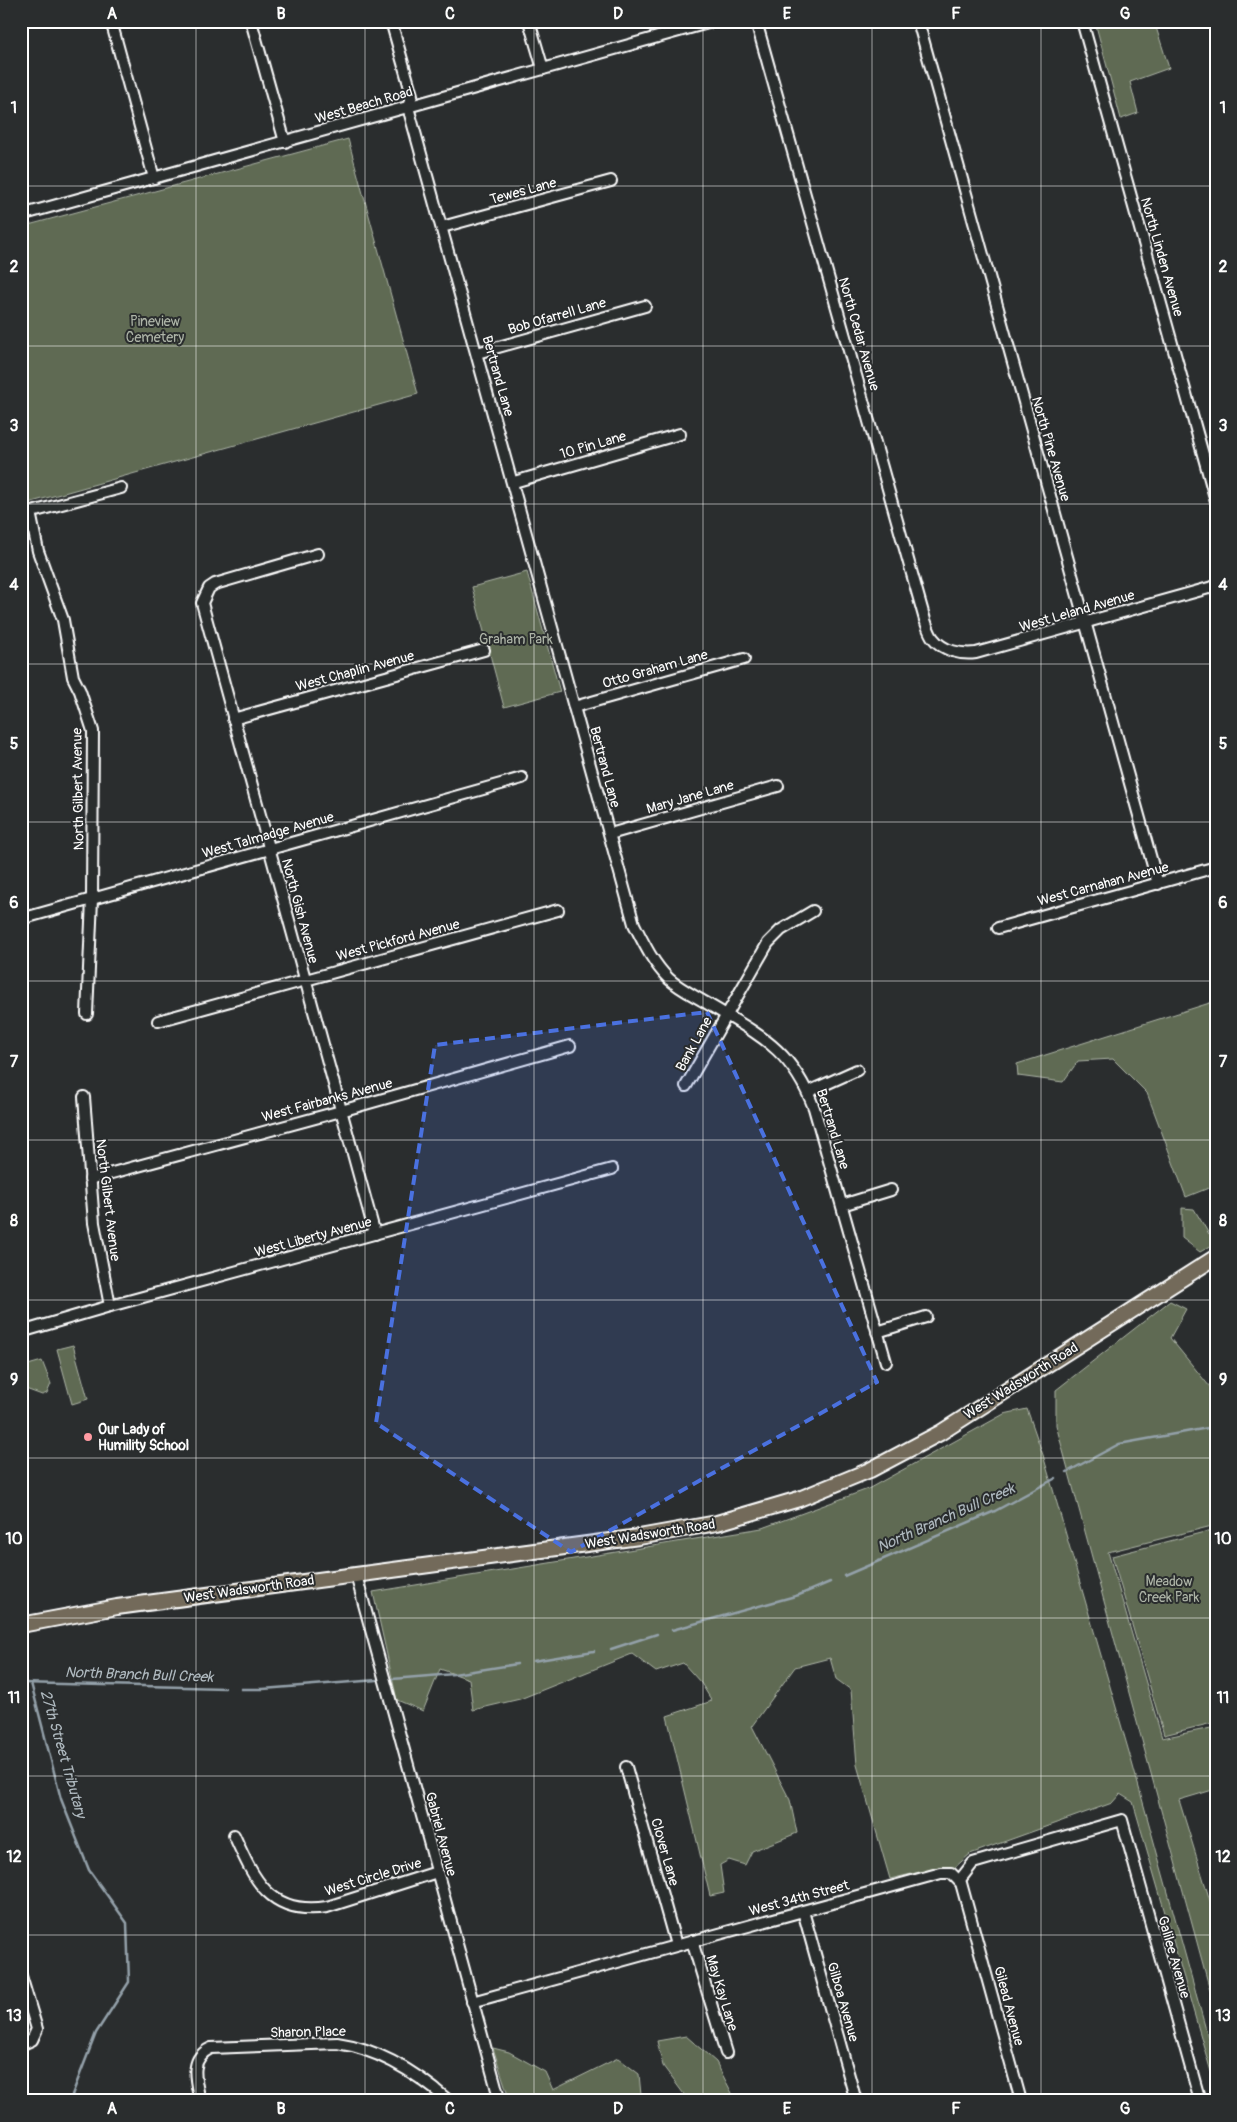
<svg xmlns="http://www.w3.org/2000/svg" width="1237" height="2122" font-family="Pangolin,sans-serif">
  <rect width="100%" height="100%" fill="#2a2d2e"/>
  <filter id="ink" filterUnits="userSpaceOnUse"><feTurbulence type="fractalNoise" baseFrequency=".02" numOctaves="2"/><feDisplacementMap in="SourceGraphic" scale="10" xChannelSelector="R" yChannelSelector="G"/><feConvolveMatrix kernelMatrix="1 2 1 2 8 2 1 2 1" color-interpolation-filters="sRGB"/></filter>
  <g filter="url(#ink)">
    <g fill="#5e6b52" stroke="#aeb5a8">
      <polygon points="1154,21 1169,68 1130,82 1138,113 1121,119 1095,22"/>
      <polygon points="348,139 418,394 21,505 21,227"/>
      <polygon points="527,572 560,692 504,707 472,587"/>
      <polygon points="1216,1001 1216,1185 1186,1197 1147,1093 1113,1059 1078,1061 1063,1082 1018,1076 1017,1064"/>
      <polygon points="1182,1208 1194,1209 1209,1234 1216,1230 1216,1243 1200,1252 1182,1238"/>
      <polygon points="1170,1301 1186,1309 1170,1338 1210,1387 1216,1385 1216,1525 1108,1552 1162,1738 1216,1727 1216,1789 1179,1800 1216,1920 1216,2012 1056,1425 1056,1390"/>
      <polygon points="73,1345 88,1399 72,1404 57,1349"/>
      <polygon points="42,1361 51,1384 47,1393 42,1395 23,1388 21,1367"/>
      <polygon points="1027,1409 1043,1455 1131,1759 1216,2066 1216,2089 1133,1802 1120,1794 1112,1803 970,1854 953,1869 920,1872 890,1879 857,1765 851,1690 836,1679 830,1658 795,1667 752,1726 790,1800 797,1833 752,1851 745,1865 729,1860 720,1865 724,1893 710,1896 667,1716 712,1701 701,1683 683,1663 656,1672 632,1654 520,1699 473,1710 469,1679 440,1669 423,1711 397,1700 373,1592 762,1528 868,1489 1004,1414"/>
      <polygon points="1216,1529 1216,1722 1164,1735 1112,1556"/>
      <polygon points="686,2036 716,2062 736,2101 689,2101 663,2066 657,2041"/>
      <polygon points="493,2048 509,2052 545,2072 553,2090 618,2058 639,2074 641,2095 632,2101 510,2101"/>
    </g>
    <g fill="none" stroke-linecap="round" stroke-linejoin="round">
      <g stroke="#94a1aa" stroke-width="2.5">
        <polyline points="1067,1472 1119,1444 1208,1428 1216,1428"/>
        <polyline points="844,1576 995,1511 1056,1478"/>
        <polyline points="672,1630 799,1595 830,1582"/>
        <polyline points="611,1649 657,1634"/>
        <polyline points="533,1661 594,1651"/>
        <polyline points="392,1679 454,1674 517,1664"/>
        <polyline points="21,1683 225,1688"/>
        <polyline points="31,1683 61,1799 89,1870 127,1923 129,1982 96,2033 72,2095 76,2101"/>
        <polyline points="241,1689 263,1689 377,1680"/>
      </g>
      <g stroke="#fff" stroke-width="14">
        <g id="minor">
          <polyline points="111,21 154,178"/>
          <polyline points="251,21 285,142"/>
          <path d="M391 21 412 95 408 107 634 924C644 944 653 963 669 979 680 989 695 996 708 1004 759 1035 791 1048 814 1108L886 1362"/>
          <polyline points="529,21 543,69"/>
          <path d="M756 21 925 620C927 625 929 633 933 638 943 651 961 655 976 653L1216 586"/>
          <polyline points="918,21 1158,884"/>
          <polyline points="1082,21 1216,501"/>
          <polyline points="21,215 715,21"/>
          <polyline points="442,227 611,181"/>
          <polyline points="477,353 645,306"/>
          <polyline points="514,482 680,434"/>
          <polyline points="30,512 38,551 63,620 73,677 80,691 93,731 92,899 87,1014"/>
          <polyline points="21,515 121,488"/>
          <polyline points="318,554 215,584 209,588 202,603 375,1234"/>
          <polyline points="574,707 744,659"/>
          <polyline points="233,719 484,650"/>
          <polyline points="610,834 778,786"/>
          <polyline points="21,919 522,778"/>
          <polyline points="998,928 1216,867"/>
          <polyline points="158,1021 558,910"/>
          <polyline points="686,1086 768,943 781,930 813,911"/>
          <polyline points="808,1092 857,1070"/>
          <polyline points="84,1097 94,1223 110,1306"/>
          <polyline points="90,1179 341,1111 570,1046"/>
          <polyline points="842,1205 891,1190"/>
          <polyline points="21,1332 110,1306 612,1169"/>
          <polyline points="877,1332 926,1317"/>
          <polyline points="356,1575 500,2101"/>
          <polyline points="626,1767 676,1945"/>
          <path d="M234 1835C254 1880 270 1916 327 1907L437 1872"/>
          <polyline points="959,1881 973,1863 1122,1820 1200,2101"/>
          <polyline points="803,1911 856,2101"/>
          <polyline points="692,1941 726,2053"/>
          <polyline points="21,1976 37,2029 32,2040 21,2045"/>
          <polyline points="472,2002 941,1873 951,1873 961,1883 1021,2101"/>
          <path d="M200 2101C196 2081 188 2059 211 2048L337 2043C379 2049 418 2074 449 2101"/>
        </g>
      </g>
      <g stroke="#fff" stroke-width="18">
        <polyline id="major" points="21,1625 117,1607 639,1537 717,1523 799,1499 870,1470 940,1433 1216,1257"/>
      </g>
      <use href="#minor" stroke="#2a2d2e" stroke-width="10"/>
      <use href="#major" stroke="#736b5a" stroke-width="14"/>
    </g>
  </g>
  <path fill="#4a71e0" fill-opacity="0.2" stroke="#4a71e0" stroke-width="4" stroke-dasharray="10 6" stroke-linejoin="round" d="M707 1012 877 1382 571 1552 376 1423 435 1045Z"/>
  <path fill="none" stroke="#fff" stroke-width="1" stroke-opacity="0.55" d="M196 21V2101M365 21V2101M534 21V2101M703 21V2101M872 21V2101M1041 21V2101M21 186H1216M21 346H1216M21 504H1216M21 664H1216M21 822H1216M21 981H1216M21 1140H1216M21 1300H1216M21 1458H1216M21 1618H1216M21 1776H1216M21 1935H1216"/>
  <circle fill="#ff9aa2" stroke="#2a2d2e" stroke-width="2" cx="88" cy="1437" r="5"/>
  <g text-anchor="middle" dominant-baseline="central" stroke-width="4" stroke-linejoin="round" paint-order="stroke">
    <g font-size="14" fill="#fff" stroke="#2a2d2e">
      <text transform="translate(364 105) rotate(-16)">West Beach Road</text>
      <text transform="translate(523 191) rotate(-15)">Tewes Lane</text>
      <text transform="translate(1162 257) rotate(74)">North Linden Avenue</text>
      <text transform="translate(557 316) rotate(-16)">Bob Ofarrell Lane</text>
      <text transform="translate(859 334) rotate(74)">North Cedar Avenue</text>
      <text transform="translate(498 376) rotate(74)">Bertrand Lane</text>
      <text transform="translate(593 445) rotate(-16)">10 Pin Lane</text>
      <text transform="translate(1051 449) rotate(74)">North Pine Avenue</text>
      <text transform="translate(1077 611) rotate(-16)">West Leland Avenue</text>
      <text transform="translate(655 669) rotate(-16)">Otto Graham Lane</text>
      <text transform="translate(355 671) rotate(-15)">West Chaplin Avenue</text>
      <text transform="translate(605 767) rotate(75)">Bertrand Lane</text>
      <text transform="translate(78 789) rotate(-91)">North Gilbert Avenue</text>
      <text transform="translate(690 797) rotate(-16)">Mary Jane Lane</text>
      <text transform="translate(268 835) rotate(-16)">West Talmadge Avenue</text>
      <text transform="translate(1103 884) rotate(-15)">West Carnahan Avenue</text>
      <text transform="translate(300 911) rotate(75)">North Gish Avenue</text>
      <text transform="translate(398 940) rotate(-15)">West Pickford Avenue</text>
      <text transform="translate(694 1044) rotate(-61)">Bank Lane</text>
      <text transform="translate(327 1100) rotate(-15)">West Fairbanks Avenue</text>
      <text transform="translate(833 1129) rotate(73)">Bertrand Lane</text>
      <text transform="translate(108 1200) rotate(83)">North Gilbert Avenue</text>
      <text transform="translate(313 1237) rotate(-15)">West Liberty Avenue</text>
      <text transform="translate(1021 1381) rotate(-32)">West Wadsworth Road</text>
      <text transform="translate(650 1534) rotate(-9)">West Wadsworth Road</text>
      <text transform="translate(249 1589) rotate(-8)">West Wadsworth Road</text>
      <text transform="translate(441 1834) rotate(75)">Gabriel Avenue</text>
      <text transform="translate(665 1852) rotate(74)">Clover Lane</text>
      <text transform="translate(373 1877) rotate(-17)">West Circle Drive</text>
      <text transform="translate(799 1898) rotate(-15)">West 34th Street</text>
      <text transform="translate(1174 1957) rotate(74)">Galilee Avenue</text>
      <text transform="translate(722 1993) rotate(73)">May Kay Lane</text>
      <text transform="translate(843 2002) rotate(74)">Gilboa Avenue</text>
      <text transform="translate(1009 2006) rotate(75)">Gilead Avenue</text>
      <text transform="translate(308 2032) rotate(-1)">Sharon Place</text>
    </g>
    <g font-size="14" fill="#aeb5a8" stroke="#2a2d2e">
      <text x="155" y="321">Pineview<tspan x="155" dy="16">Cemetery</tspan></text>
      <text x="516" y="639">Graham Park</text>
      <text x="1169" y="1581">Meadow<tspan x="1169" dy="16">Creek Park</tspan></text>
    </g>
    <g font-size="14" font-weight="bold" fill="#fff" stroke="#2a2d2e" text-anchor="start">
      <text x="98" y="1429">Our Lady of<tspan x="98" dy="16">Humility School</tspan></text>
    </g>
    <g font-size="15" font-style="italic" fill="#afb9bf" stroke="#2a2d2e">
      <text transform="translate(946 1518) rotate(-24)">North Branch Bull Creek</text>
      <text transform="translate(139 1675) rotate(2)">North Branch Bull Creek</text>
      <text transform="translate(63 1754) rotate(74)">27th Street Tributary</text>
    </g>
  </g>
  <rect width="1237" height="2122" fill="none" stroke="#2a2d2e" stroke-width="55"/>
  <rect x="28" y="28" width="1182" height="2066" fill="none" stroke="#fff" stroke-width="2"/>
  <g font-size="16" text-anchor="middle" font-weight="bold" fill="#fff">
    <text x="112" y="19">A</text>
    <text x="281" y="19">B</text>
    <text x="450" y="19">C</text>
    <text x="618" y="19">D</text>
    <text x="787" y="19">E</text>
    <text x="956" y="19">F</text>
    <text x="1125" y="19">G</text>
    <text x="14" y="113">1</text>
    <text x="1223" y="113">1</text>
    <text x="14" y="272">2</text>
    <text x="1223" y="272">2</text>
    <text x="14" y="431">3</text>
    <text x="1223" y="431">3</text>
    <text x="14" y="590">4</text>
    <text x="1223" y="590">4</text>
    <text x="14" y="749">5</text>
    <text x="1223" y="749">5</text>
    <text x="14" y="908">6</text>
    <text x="1223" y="908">6</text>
    <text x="14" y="1067">7</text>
    <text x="1223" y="1067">7</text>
    <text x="14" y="1226">8</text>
    <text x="1223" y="1226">8</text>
    <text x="14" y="1385">9</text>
    <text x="1223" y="1385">9</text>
    <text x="14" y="1544">10</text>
    <text x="1223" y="1544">10</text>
    <text x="14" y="1703">11</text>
    <text x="1223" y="1703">11</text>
    <text x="14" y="1862">12</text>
    <text x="1223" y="1862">12</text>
    <text x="14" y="2021">13</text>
    <text x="1223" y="2021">13</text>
    <text x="112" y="2114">A</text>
    <text x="281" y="2114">B</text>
    <text x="450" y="2114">C</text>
    <text x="618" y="2114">D</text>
    <text x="787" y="2114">E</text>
    <text x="956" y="2114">F</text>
    <text x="1125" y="2114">G</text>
  </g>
</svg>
